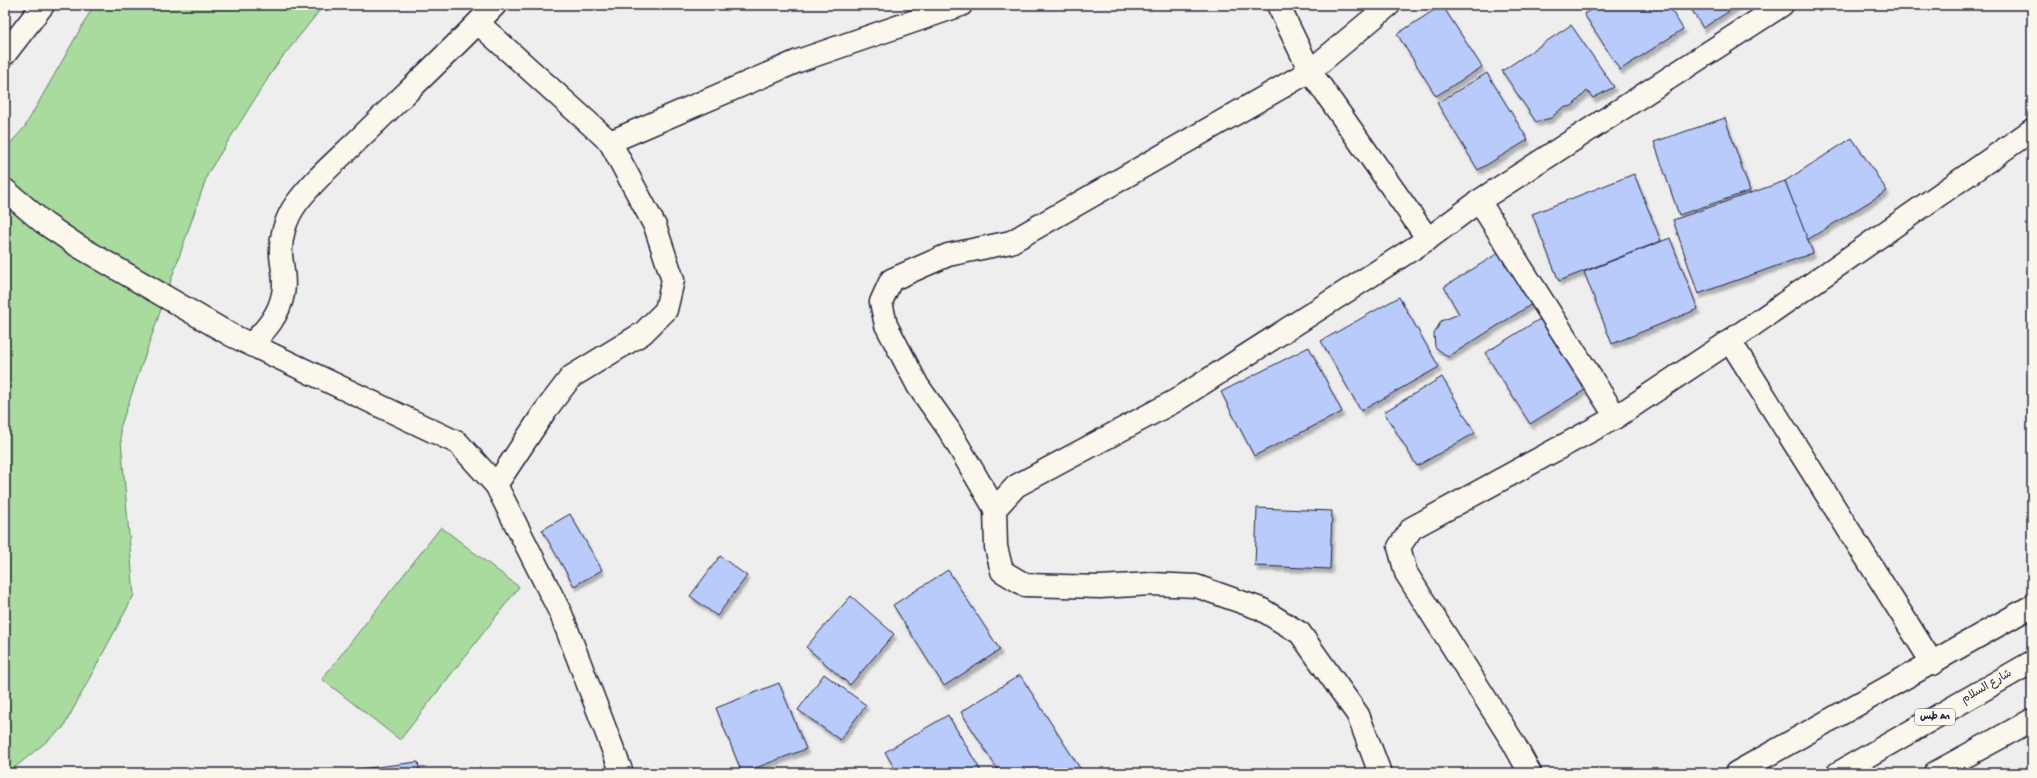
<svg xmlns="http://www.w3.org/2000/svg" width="2037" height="778" font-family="'Gochi Hand','Playpen Sans Arabic',sans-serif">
  <defs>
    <filter id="shadow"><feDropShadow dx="2.5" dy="4.5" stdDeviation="1" flood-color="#0004"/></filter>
  </defs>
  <rect width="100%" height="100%" fill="#eeeeef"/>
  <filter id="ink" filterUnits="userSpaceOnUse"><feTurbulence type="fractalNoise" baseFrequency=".025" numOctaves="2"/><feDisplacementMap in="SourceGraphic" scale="8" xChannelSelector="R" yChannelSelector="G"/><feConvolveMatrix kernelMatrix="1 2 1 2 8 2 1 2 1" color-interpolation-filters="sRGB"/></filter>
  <g filter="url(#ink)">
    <g fill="#a8db9d" stroke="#657e6c">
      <polygon points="94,5 324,5 277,64 208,173 120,428 134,595 63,728 8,773 5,773 5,149 24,128"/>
      <polygon points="441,527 519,587 400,740 322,679"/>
    </g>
    <g fill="#b8cbfb" stroke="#22223b" filter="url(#shadow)">
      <polygon points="1442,5 1482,67 1436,96 1397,34"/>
      <polygon points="1598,5 1668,5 1683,29 1620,70 1584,14"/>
      <polygon points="1689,5 1739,5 1703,28"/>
      <polygon points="1571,25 1614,87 1593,98 1587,91 1572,106 1562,108 1551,118 1536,122 1502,71"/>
      <polygon points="1487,73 1528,140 1478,170 1437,103"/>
      <polygon points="1725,118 1750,191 1679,215 1654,142"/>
      <polygon points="1852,138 1887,191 1807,240 1785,181"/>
      <polygon points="1634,174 1661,241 1559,281 1532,214"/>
      <polygon points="1785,181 1813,253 1698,294 1673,220"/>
      <polygon points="1670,238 1698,309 1612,344 1584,272"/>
      <polygon points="1500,252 1532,304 1448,357 1435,347 1434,334 1441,321 1459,314 1444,287"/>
      <polygon points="1399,297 1439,367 1361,411 1321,341"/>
      <polygon points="1543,317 1588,388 1530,424 1485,353"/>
      <polygon points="1309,347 1342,412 1254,456 1221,392"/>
      <polygon points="1442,377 1475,433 1417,466 1384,412"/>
      <polygon points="1257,508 1332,511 1330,569 1255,566"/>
      <polygon points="570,514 602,570 574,586 542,530"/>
      <polygon points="720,556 747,576 717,616 690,596"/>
      <polygon points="948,570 1000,650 944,686 893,605"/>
      <polygon points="851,596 894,634 850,685 806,647"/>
      <polygon points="824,674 866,705 840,740 798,710"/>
      <polygon points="1020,675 1083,773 1000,773 961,712"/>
      <polygon points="779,683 806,749 742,773 716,708"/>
      <polygon points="948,715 982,773 897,773 885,752"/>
      <polygon points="418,762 420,773 326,773"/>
    </g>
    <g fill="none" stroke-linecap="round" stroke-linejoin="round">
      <g stroke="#22223b" stroke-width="25">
        <g id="minor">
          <polyline points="1278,5 1310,71 1428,239"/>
          <polyline points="478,23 610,142 655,226 673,280 666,310 643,333 571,377 545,411 496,485"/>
          <polyline points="5,54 43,5"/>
          <polyline points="610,142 798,61 961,5"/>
          <polyline points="5,190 44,223 78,246 231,335 458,443 496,485 561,614 622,773"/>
          <polyline points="1479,201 1616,417"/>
          <polyline points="1730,341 1933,664"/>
          <path d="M251 344C266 330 279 315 283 294 286 280 282 268 281 255 280 237 286 218 296 204 315 178 341 157 364 134 408 91 453 49 495 5"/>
          <polyline points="995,509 949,430 918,386 886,325 881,302 891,280 948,255 1011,242 1310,71 1389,5"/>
          <polyline points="1380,773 1358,715 1300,633 1261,609 1196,586 1151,584 1100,587 1025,585 1002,571 996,547 995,509 1016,486 1175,401 1428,239 1479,201 1782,5"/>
          <polyline points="1530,773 1513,742 1406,573 1399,547 1412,528 1616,417 1730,341 2032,130"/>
          <polyline points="1736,773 2032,606"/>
        </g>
      </g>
      <g stroke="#22223b" stroke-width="25">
        <g id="trunk">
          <polyline points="1838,773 2032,662"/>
          <polyline points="1935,773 2032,720"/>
        </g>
      </g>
      <use href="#minor" stroke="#fbf7ec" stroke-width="22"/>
      <use href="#trunk" stroke="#fbf7ec" stroke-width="22"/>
    </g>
  </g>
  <g text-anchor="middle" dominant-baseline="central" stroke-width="3" stroke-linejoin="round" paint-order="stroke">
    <rect fill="#fbf7ec" stroke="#636270" stroke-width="1" x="1915" y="709" width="40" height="16" rx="3"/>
    <g font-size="10" font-weight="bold" fill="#22223b">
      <text x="1935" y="717">طس A1</text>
    </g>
    <g font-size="11" fill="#22223b" stroke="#fbf7ec">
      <text transform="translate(1987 687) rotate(-30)">شارع السلام</text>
    </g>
  </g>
  <rect width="2037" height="778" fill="none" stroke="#fbf7ec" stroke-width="20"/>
  <rect x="10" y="10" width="2017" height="758" fill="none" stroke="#22223b" stroke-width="1.5" filter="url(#ink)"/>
</svg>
